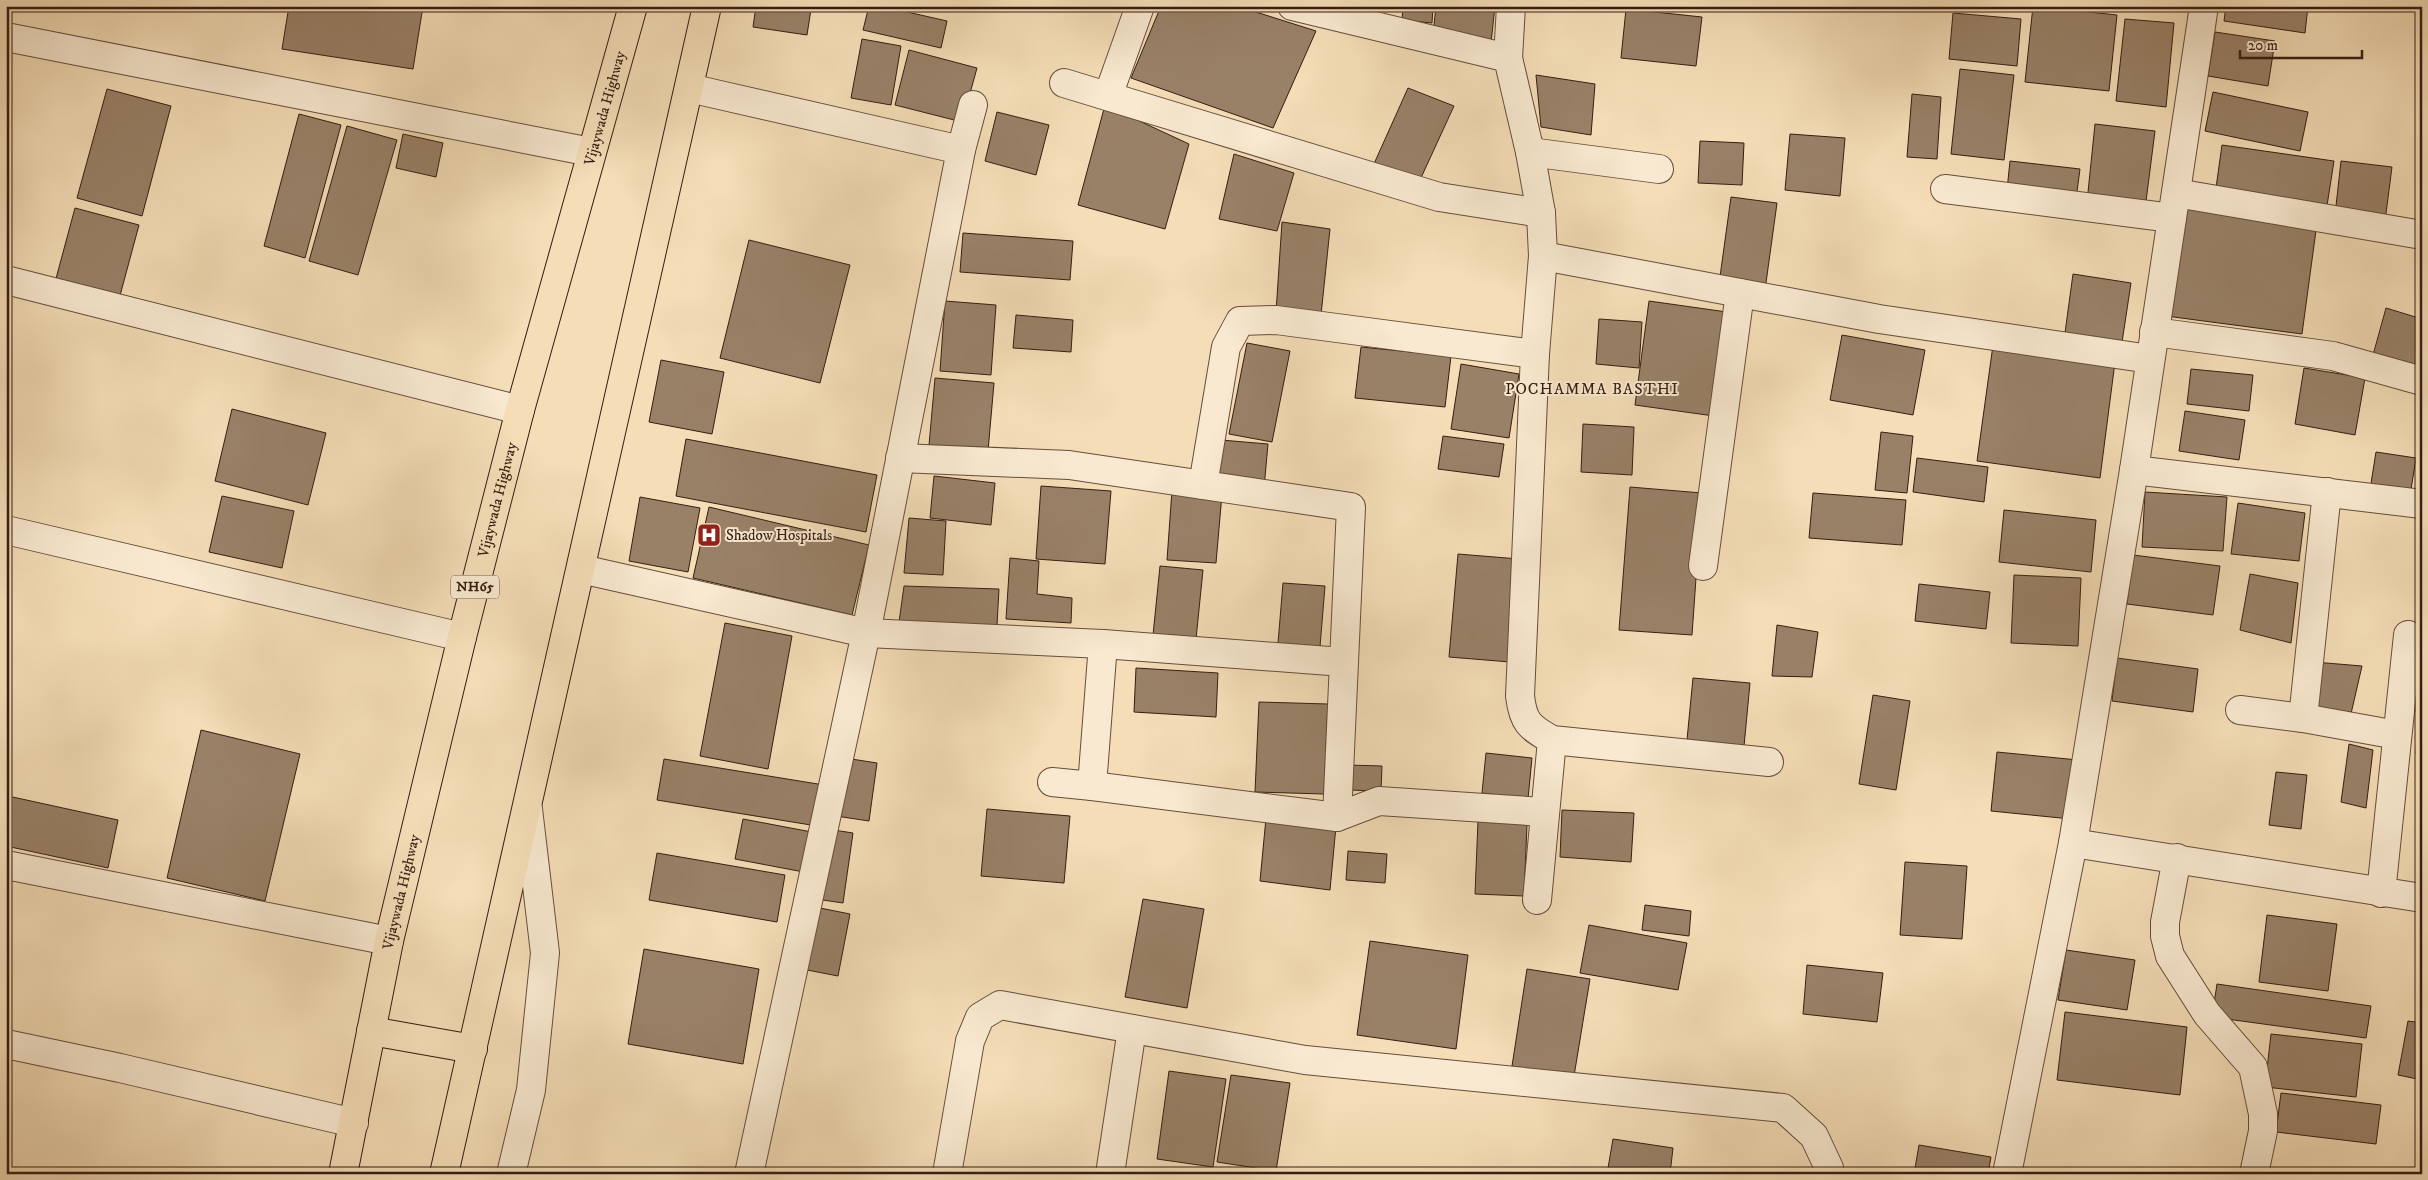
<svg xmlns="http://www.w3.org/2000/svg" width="2428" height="1180" font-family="'IM FELL DW Pica',serif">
  <rect width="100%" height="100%" fill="#f4ddb7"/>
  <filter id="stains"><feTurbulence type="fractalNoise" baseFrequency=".004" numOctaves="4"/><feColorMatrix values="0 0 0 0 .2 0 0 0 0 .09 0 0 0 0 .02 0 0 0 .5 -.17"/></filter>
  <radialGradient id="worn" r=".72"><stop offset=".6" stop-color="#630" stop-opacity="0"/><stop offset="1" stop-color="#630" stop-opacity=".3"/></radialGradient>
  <g fill="#998168" stroke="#361d12">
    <polygon points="289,6 423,6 413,69 282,49"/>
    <polygon points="756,6 794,6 811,9 807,35 753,27"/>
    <polygon points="869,6 881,6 947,21 941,48 863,30"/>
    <polygon points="1161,6 1237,6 1316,31 1273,128 1131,78"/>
    <polygon points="1403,6 1433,6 1432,23 1402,20"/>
    <polygon points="1436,6 1495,6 1491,43 1433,35"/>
    <polygon points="2033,6 2117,15 2109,91 2025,82"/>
    <polygon points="2226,6 2308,6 2305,33 2224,21"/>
    <polygon points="1626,9 1702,17 1696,66 1621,58"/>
    <polygon points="1953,13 2021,19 2017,66 1949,59"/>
    <polygon points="2125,19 2174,23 2166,107 2116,101"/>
    <polygon points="2215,32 2275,41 2268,86 2208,76"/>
    <polygon points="862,39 901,46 891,105 851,98"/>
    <polygon points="909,50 977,68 962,122 895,105"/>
    <polygon points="1960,69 2014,75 2004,160 1951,154"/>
    <polygon points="1536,75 1595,84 1591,135 1541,127"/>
    <polygon points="1408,88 1454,106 1420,180 1373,166"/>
    <polygon points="107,89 171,106 142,216 77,198"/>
    <polygon points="2213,92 2308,112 2300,151 2205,131"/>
    <polygon points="1912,94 1941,97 1937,159 1907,157"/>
    <polygon points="1105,105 1189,144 1165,229 1078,205"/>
    <polygon points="997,112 1049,125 1036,175 985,161"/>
    <polygon points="299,114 341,125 305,258 264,246"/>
    <polygon points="2095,124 2155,131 2145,209 2087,202"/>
    <polygon points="347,126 397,140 358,275 309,261"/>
    <polygon points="403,134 443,143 436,177 396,168"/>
    <polygon points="1790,134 1845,138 1840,196 1785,190"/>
    <polygon points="1700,141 1744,143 1742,185 1698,183"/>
    <polygon points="2222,145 2334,161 2326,212 2215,195"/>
    <polygon points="1234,154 1294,173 1277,231 1219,219"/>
    <polygon points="2010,161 2080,169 2076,199 2007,190"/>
    <polygon points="2341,161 2392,167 2385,221 2335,215"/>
    <polygon points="1731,197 1777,203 1765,290 1719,284"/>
    <polygon points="2180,205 2317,223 2302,334 2166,316"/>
    <polygon points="75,208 139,225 118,303 54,286"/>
    <polygon points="1282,222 1330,229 1321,315 1276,312"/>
    <polygon points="963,233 1073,241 1070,280 960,272"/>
    <polygon points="749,240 850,265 820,383 720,358"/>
    <polygon points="2073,274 2131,283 2121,349 2064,340"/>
    <polygon points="945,301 996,305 991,375 940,371"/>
    <polygon points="1649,301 1734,313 1721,417 1635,405"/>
    <polygon points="2386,308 2422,319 2422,369 2373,355"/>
    <polygon points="1016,315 1073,320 1071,352 1013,348"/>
    <polygon points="1599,319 1642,322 1639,368 1596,364"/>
    <polygon points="1842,335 1925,350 1913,415 1830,400"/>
    <polygon points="1247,343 1290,351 1272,442 1229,434"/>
    <polygon points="1993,345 2115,362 2100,478 1977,461"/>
    <polygon points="1361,347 1451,356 1445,407 1355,398"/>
    <polygon points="661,360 724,372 712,434 649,422"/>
    <polygon points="1461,364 1519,374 1509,438 1451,429"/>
    <polygon points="2304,368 2365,378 2355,435 2295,424"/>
    <polygon points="2191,369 2253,375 2249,411 2187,404"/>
    <polygon points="935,378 994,383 988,451 929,445"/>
    <polygon points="232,409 326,433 308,505 215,481"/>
    <polygon points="2185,411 2245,420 2239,460 2179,451"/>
    <polygon points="1583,424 1634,427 1632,475 1581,472"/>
    <polygon points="1881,432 1913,436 1907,493 1875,490"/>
    <polygon points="1443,436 1504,444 1499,477 1438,469"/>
    <polygon points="686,439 877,475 866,532 676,496"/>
    <polygon points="1221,440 1268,444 1264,488 1217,484"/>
    <polygon points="2376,452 2416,458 2409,502 2369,496"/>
    <polygon points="1917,458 1988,467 1984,502 1913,492"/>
    <polygon points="934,476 995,483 991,525 930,518"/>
    <polygon points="1041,486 1111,491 1105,564 1036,559"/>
    <polygon points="1630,487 1702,493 1692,635 1619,630"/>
    <polygon points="1172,490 1222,494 1216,563 1167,560"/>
    <polygon points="2145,492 2227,497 2223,551 2142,547"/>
    <polygon points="1813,493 1906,500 1902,545 1809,538"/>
    <polygon points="222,496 294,511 282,568 209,552"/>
    <polygon points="640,497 700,508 688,572 629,561"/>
    <polygon points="2238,503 2305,513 2299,561 2231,554"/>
    <polygon points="709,507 869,545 852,615 693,578"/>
    <polygon points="2004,510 2096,520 2091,572 1999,562"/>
    <polygon points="909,518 946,521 943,575 904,573"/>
    <polygon points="1458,554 1519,559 1510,662 1449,657"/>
    <polygon points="2133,555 2220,566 2213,615 2127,604"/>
    <polygon points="1010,558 1039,561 1037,594 1072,598 1071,623 1006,619"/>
    <polygon points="1160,566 1203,570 1196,639 1153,635"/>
    <polygon points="2250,574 2298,583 2291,643 2240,630"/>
    <polygon points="2014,575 2081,578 2078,646 2011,643"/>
    <polygon points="1283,583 1325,586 1319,659 1277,655"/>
    <polygon points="1919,584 1990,592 1986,629 1915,621"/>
    <polygon points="904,586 999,589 997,625 899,622"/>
    <polygon points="725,623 792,636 768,769 700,756"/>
    <polygon points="1777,625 1818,632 1812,677 1772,676"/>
    <polygon points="2415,645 2422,646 2422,712 2408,710"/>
    <polygon points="2117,658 2198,669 2193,712 2112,701"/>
    <polygon points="2314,662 2362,666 2350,718 2309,709"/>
    <polygon points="1136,668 1218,673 1216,717 1134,712"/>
    <polygon points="1693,678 1750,683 1743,757 1686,750"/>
    <polygon points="1873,695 1910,701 1896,790 1859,784"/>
    <polygon points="1259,702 1328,704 1324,794 1255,792"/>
    <polygon points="2418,717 2422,718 2422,754 2416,754"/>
    <polygon points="201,730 300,754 265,901 167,878"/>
    <polygon points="2349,744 2373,750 2366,808 2341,802"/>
    <polygon points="1997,752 2078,760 2071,819 1991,811"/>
    <polygon points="1486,753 1532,758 1528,799 1482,793"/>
    <polygon points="845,758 877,763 869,821 836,816"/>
    <polygon points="664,759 824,785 817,826 657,800"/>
    <polygon points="1348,765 1382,766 1381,791 1348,790"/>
    <polygon points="2276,772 2307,775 2301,829 2269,825"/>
    <polygon points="8,796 118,820 108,868 6,846"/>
    <polygon points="987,809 1070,816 1064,883 981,876"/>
    <polygon points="1562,810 1634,813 1631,862 1560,857"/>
    <polygon points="1266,818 1336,826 1330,890 1260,881"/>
    <polygon points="743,819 817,833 809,873 735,859"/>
    <polygon points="1478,821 1527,824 1524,896 1475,894"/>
    <polygon points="827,829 853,833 843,903 816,899"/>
    <polygon points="1348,851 1387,854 1385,883 1346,880"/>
    <polygon points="657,853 785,875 777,922 649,900"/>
    <polygon points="1905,862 1967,866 1962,939 1900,935"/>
    <polygon points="1143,899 1204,909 1187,1008 1125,997"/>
    <polygon points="1645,905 1691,911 1689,936 1642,930"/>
    <polygon points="815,907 850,914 838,976 802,969"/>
    <polygon points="2267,915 2337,924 2328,991 2259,982"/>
    <polygon points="1589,925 1687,943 1678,990 1580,973"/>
    <polygon points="1370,941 1468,955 1456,1049 1357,1035"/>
    <polygon points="644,949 759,969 743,1064 628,1044"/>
    <polygon points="2066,950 2135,960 2127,1010 2058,1000"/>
    <polygon points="1807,965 1883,973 1877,1022 1803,1014"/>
    <polygon points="1527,969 1590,979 1574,1076 1512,1066"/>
    <polygon points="2217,984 2371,1006 2366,1038 2212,1017"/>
    <polygon points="2065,1012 2187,1027 2180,1095 2057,1080"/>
    <polygon points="2408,1021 2422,1023 2422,1080 2398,1075"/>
    <polygon points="2271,1034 2362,1044 2356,1097 2265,1087"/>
    <polygon points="1169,1071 1226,1079 1213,1167 1157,1159"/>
    <polygon points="1231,1075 1290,1083 1276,1171 1217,1162"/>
    <polygon points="2281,1093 2381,1105 2376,1144 2276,1132"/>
    <polygon points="1613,1139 1673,1148 1670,1174 1607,1174"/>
    <polygon points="1919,1145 1991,1157 1988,1174 1914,1174"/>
  </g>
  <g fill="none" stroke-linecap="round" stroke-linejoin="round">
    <g stroke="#664d3b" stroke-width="30">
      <g id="minor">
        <path d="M1292 6 1508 58 1530 152 1541 213 1543 256 1535 354 1520 696C1523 722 1529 727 1552 740L1769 762"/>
        <polyline points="6,37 591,152"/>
        <polyline points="1508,58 1511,6"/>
        <polyline points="1064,83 1439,197 1541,213"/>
        <polyline points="689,88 961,150"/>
        <polyline points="1108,96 1140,6"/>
        <polyline points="1530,152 1659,169"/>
        <polyline points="1945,189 2172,218"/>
        <polyline points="2176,193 2422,235"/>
        <polyline points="1543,256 1879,319 2150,359"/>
        <polyline points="6,280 520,410"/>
        <polyline points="2154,332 2333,356 2422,381"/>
        <polyline points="900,458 1069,465 1351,507 1337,817"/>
        <polyline points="2134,470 2422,504"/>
        <polyline points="1203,485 1226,347 1240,321 1276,320 1535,354"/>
        <polyline points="6,530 462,637"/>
        <polyline points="1703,566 1740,293"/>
        <polyline points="581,569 866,633 1103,644 1343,662"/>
        <polyline points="2240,710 2303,718 2397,735"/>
        <polyline points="2303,718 2327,492"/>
        <polyline points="1052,782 1092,786 1103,644"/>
        <polyline points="1092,786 1337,817 1379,801 1544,812"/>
        <polyline points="2073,843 2422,898"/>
        <polyline points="2177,858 2165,922 2165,936 2170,956 2207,1014 2253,1067 2263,1114 2263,1131 2254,1174"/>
        <polyline points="6,865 389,941"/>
        <polyline points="2381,893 2408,635"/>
        <polyline points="1537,900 1552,740"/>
        <polyline points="6,1044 120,1068 354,1123"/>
        <polyline points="749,1174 866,633 961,150 973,105"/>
        <polyline points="947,1174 970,1041 980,1017 1000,1005 1305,1060 1783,1108 1814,1136 1829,1168 1829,1174"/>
        <polyline points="1110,1174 1132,1029"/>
        <polyline points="2007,1174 2073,843 2134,470 2204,6"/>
      </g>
    </g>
    <g stroke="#664d3b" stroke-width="30">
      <polyline id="tertiary" points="511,1174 531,1090 545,953 528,809"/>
    </g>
    <g stroke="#361d12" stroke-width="30">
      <g id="trunk">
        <polyline points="371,1031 473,1049"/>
        <path id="s1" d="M343 1174 389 941 462 637 520 410 633 6"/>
        <polyline points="444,1174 707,6"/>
      </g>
    </g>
    <use href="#minor" stroke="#f8e9d0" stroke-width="28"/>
    <use href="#tertiary" stroke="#f8e9d0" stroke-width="28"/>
    <use href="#trunk" stroke="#f4ddb7" stroke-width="28"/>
  </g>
  <defs>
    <g id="hospital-square" transform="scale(1.25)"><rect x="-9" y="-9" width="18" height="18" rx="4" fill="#8f2418" stroke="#f8e9d0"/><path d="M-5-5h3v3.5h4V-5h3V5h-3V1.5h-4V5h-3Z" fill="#fff"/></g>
  </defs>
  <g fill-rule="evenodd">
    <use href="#hospital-square" x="709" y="535"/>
  </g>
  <g text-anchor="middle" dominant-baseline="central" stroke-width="4" stroke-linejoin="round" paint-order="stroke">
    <rect fill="#f8e9d0" stroke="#705a4b" stroke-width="1" x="451" y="575.5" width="48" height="23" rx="4"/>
    <g font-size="14" font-weight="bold" fill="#361d12">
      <text x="475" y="587">NH65</text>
    </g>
    <g font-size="15" fill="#361d12" stroke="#f8e9d0">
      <text stroke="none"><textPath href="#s1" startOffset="1098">Vijaywada Highway</textPath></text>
      <text stroke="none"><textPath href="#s1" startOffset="692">Vijaywada Highway</textPath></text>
      <text stroke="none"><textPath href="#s1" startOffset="288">Vijaywada Highway</textPath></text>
    </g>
    <g font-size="15" fill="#361d12" stroke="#f8e9d0" text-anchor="start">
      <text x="726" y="535">Shadow Hospitals</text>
    </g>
    <g font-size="16" letter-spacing="1" fill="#361d12" stroke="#f8e9d0">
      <text x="1592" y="389">POCHAMMA BASTHI</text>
    </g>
  </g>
  <rect width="2428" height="1180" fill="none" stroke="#f4ddb7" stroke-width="25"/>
  <rect x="8" y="8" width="2413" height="1165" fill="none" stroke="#361d12" stroke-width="2.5"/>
  <rect x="12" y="12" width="2403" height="1155" fill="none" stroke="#361d12"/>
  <path d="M2240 50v8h122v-8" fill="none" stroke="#361d12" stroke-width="2.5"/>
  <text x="2248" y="50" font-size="15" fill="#361d12" stroke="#f8e9d0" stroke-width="4" paint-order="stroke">20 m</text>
  <rect width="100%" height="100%" filter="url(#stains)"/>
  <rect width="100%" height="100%" fill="url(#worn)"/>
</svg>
